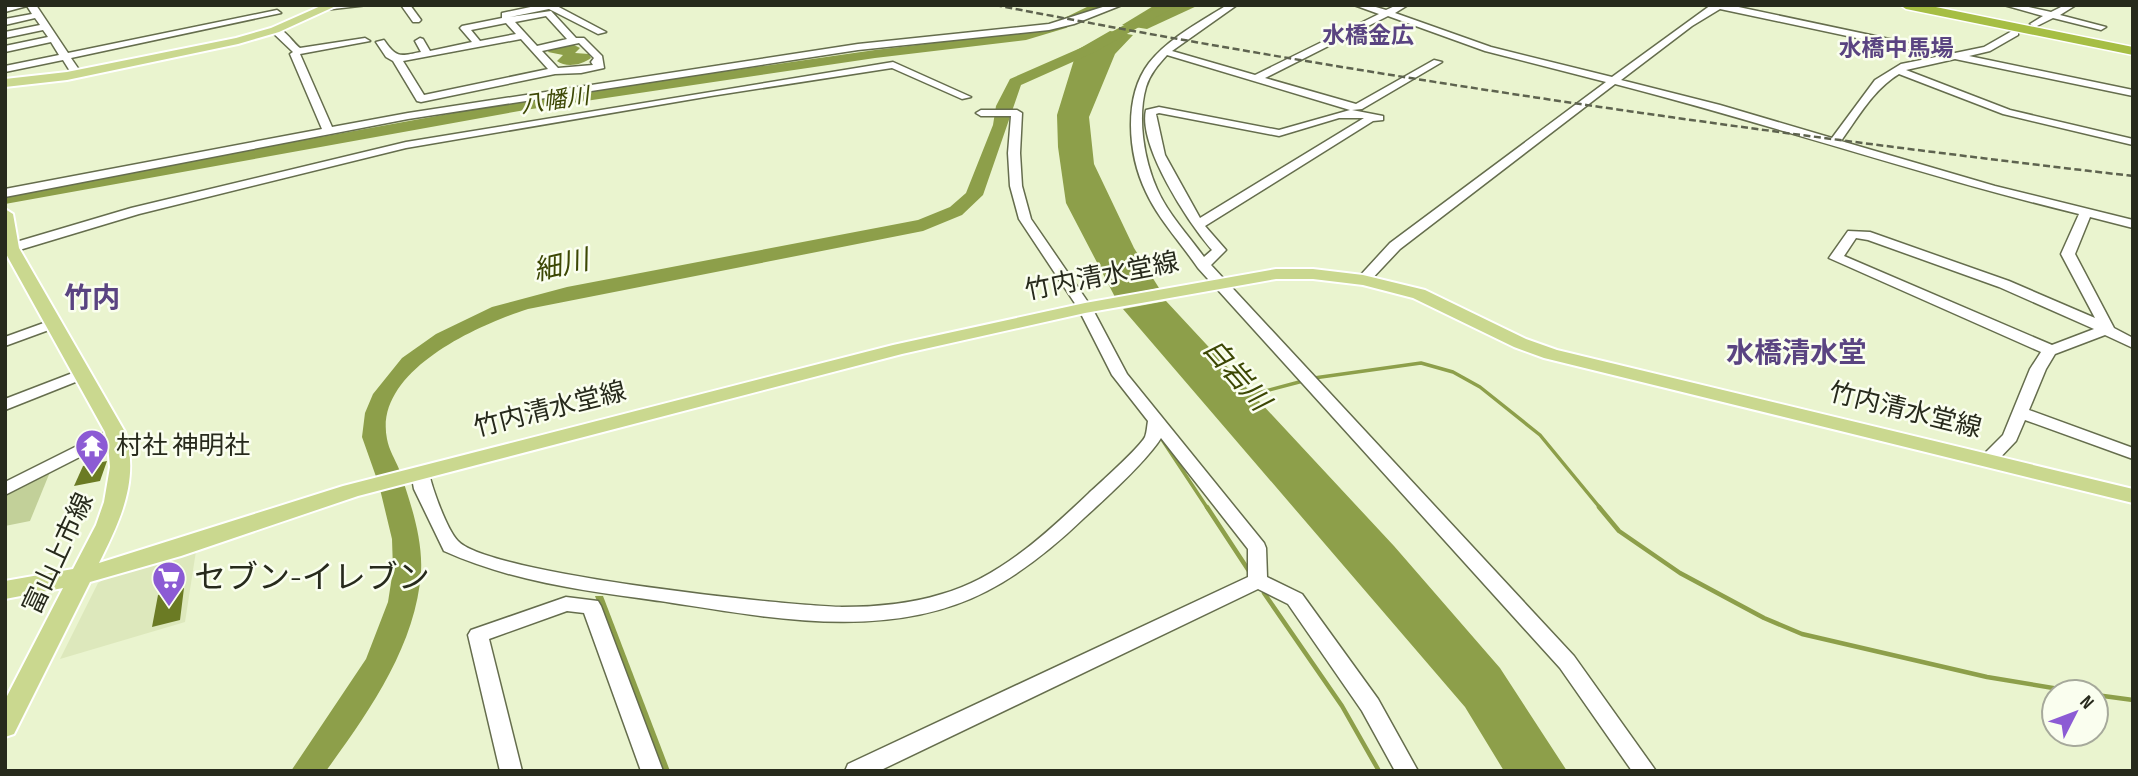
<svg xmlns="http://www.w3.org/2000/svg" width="2138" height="776" font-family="'Sofia Sans Condensed','Noto Sans JP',sans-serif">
  <rect width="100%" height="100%" fill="#eaf4cf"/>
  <polygon fill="#dde8bc" points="196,551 185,622 60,659 98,583 118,571"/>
  <polygon fill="#c2d099" points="50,472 30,521 5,526 5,495"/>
  <g fill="#8d9f4a">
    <polygon points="1155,5 1199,5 1147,29 1122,25"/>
    <polygon points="1110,31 1133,35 1115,54 1089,117 1094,164 1134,248 1159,288 1115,297 1066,203 1058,147 1057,115 1077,50"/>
    <path d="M572 44 580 48 575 53 589 54 591 58C582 65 566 68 557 61L563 55 548 52 550 49Z"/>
    <polygon points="1166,301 1394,546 1500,668 1567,771 1504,771 1465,707 1123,309"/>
    <polygon points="595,596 603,596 670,771 661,771"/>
  </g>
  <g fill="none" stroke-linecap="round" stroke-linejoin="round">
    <g stroke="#8d9f4a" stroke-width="3.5">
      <polyline points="1314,378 1421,363 1453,372 1480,387 1540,435 1601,509"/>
      <polyline points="1250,395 1303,381"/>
      <polyline points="1163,441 1208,509"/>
    </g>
    <g stroke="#8d9f4a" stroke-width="4.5">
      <polyline points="1207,507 1249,571"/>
      <polyline points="1599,507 1619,531 1680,573 1764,618 1802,634 1987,677 2077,692"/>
      <polyline points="1264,593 1342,706 1379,771"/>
      <polyline points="2096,695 2133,700"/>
    </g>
    <g fill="#8d9f4a" fill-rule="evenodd">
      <polygon points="1091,5 1108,5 1066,28 1026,40 875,58 525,110 5,204 5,194 525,100 875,50 1024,32 1056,22"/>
      <path d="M1162 5H1178L1095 52 1021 85 983 195 962 215 923 231 528 309C478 325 373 371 387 439 389 450 395 459 399 469 410 501 423 538 421 572 416 646 368 713 326 771H291L366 659 388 602 393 570 392 539 379 485 362 437 365 413 373 394 402 358 436 334 492 307 567 287 918 220 950 207 966 193 993 125 996 106 1010 79 1085 46Z"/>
    </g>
  </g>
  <g fill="#6b7b24">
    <polygon points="107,461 100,481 74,486 83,466"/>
    <polygon points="184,588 180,620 152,627 158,595"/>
  </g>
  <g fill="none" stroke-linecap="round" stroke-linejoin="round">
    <g stroke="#656d4d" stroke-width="3">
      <g id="minor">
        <polygon points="36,5 68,53 277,10 281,13 71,58 82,74 77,77 73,76 63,60 5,72 5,66 59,55 51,42 5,52 5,46 48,37 43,30 5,38 5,32 40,25 35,18 5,25 5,19 32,14 27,6 5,12 5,6"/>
        <polygon points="328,5 368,5 324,10 324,6"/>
        <polygon points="401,5 410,5 421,20 419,22 413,22"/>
        <path d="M540 5H555L606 32 598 34 549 9 510 17 551 11 576 38H584L602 56 604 68 581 73 555 74 421 102 417 101 393 61 386 57 376 42 384 40C397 59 400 56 421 52L415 41 420 38 423 39 430 51 472 42 460 28 462 26 502 18V13ZM546 16 567 39 537 46 515 22ZM506 23 516 34 480 41 471 30ZM521 39 548 69 424 95 403 61ZM579 43 594 58 591 62 593 65 558 68 542 51Z"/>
        <path d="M1109 5H1122L1074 24 1049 30 858 50 408 119 5 197V189L322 129 290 54 293 52 272 32V28C285 27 291 41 300 48L365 38 370 41 300 54 332 127 408 113 858 44 1049 24Z"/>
        <path d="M1227 5H1237L1172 51 1255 75 1379 14 1354 5H1369L1386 10 1397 5H1408L1395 13 1491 47 1612 77 1711 5H1729L1955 53 1984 47 2012 31H2018V35L1990 51 1969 56 2133 90V96L1955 59 1906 70 2010 110 2133 139V145L2003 114 1899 74C1873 90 1859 116 1841 141L1995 186 2133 220V228L2090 217 2075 254 2114 328 2133 338V348L2105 335 2055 354 2046 369 2029 410 2133 448V459L2025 420 2016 441 1994 464H1982L1979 460 1982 456 2003 435 2030 369 2041 352 1829 258 1848 231 1870 232 2009 281 2095 318 2061 254 2079 214C1923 176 1771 124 1615 84L1400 249 1368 283 1363 284 1356 280 1390 243 1606 82 1485 51 1388 16 1265 78 1356 104 1434 60 1442 62 1362 109 1352 110 1383 116V120L1373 121 1205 226 1226 250 1211 265 1574 656 1656 771H1632L1560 668 1198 268C1181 243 1159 220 1146 192 1128 155 1123 97 1149 63 1169 38 1200 22 1227 5ZM1720 9 1941 56 1901 64 1875 80 1832 138 1720 105 1621 80 1692 26ZM1167 55 1350 110 1279 130 1159 107 1146 110C1138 146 1188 222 1212 250L1204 257C1188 235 1168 214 1157 189 1144 160 1137 118 1146 87 1150 74 1158 65 1167 55ZM1159 113 1279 136 1339 118H1364L1200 218 1165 155 1156 114ZM1856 238 1868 240 1999 287 2094 329 2052 345 1844 256Z"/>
        <polygon points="2004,5 2020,5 2051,12 2065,5 2076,5 2060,15 2106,27 2101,30 2053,18 2035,27 2030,24 2043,16"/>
        <polygon points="893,62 971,97 962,99 892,68 711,96 406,148 139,214 16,251 5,249 6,245 131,208 406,142"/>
        <path d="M1017 110 1022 113 1020 153 1022 186 1031 219 1092 308 1127 374 1264 543 1266 548 1267 577 1302 594 1378 699 1418 771H1395L1362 711 1288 604 1258 589 879 771H845L848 764 1248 577V549L1161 438C1147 461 1105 499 1084 518 1055 546 1023 572 987 591 887 643 766 617 660 601 586 591 513 582 444 551L414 489 411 473 414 469 420 467 429 473C432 488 447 530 458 541 488 574 786 606 842 607 876 607 910 604 942 594 999 578 1047 533 1089 493 1100 483 1140 447 1145 437 1147 432 1147 426 1148 421L1112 375 1078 308 1019 219 1010 186 1008 153 1011 116H981L976 113 981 110Z"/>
        <polygon points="52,320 59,324 57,327 5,346 5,337"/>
        <polygon points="83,369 91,374 88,377 5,410 5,399"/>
        <polygon points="115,427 121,428 123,432 121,436 5,495 5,482"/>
        <polygon points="566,597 598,601 601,606 663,771 641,771 584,613 567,611 489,639 522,771 500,771 468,635 471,630"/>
      </g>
    </g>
    <g stroke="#fff" stroke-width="4">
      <g id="major">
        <polygon points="323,5 338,5 279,32 238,44 67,80 5,87 5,79 67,72 236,38 271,28"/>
        <path d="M5 209 13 214 19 248 125 432C140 480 120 521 99 563L343 486 893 345 1085 303 1276 269H1313L1363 275 1425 290 1526 339 1557 350 2133 489V503L1544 358 1514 347 1413 298 1363 285 1313 279H1276L1085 313 902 354 358 496 181 556 90 582 14 734 5 737V700L63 588 5 599V581L73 569 96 525 104 502 110 467 108 444 105 432 5 252Z"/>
      </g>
    </g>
    <g stroke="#fff" stroke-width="3">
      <polygon id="highway" points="1900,5 1926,5 2133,47 2133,55 1906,9"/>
    </g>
    <use href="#minor" fill="#fff" fill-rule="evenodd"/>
    <use href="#major" fill="#cad88f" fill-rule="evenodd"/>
    <use href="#highway" fill="#a6be44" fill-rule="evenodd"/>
    <path stroke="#5e634f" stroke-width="2.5" stroke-dasharray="7 3.5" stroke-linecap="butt" d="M995 5C1372 78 1751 132 2133 176"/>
  </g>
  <defs>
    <g id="temple-pin" transform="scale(1.75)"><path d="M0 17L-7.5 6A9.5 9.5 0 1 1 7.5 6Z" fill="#8c5bd4" stroke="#fafeef"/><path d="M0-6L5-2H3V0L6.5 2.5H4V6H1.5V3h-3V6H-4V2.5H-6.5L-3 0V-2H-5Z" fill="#fff"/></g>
    <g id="supermarket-pin" transform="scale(1.75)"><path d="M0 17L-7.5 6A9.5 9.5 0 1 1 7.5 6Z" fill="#8c5bd4" stroke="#fafeef"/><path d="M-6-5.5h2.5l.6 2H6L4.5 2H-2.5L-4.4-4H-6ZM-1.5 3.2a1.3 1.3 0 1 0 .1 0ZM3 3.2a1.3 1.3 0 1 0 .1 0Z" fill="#fff"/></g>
  </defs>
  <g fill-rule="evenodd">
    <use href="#temple-pin" x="92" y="446"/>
    <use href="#supermarket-pin" x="169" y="578"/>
  </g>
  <g text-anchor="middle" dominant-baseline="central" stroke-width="5" stroke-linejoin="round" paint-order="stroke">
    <g font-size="23" font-weight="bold" fill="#5a4481" stroke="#fafeef">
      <text x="1368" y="36">水橋金広</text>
      <text x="1896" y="49">水橋中馬場</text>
    </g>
    <g font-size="23" font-style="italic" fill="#3c4704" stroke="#fafeef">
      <text transform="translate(555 101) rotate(-8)">八幡川</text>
    </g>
    <g font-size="26" fill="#272a1c" stroke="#fafeef">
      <text transform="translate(1102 277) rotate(-11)">竹内清水堂線</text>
      <text transform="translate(550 410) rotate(-14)">竹内清水堂線</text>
      <text transform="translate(1905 411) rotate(14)">竹内清水堂線</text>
      <text transform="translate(59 554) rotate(-65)">富山上市線</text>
    </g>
    <g font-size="26" fill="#272a1c" stroke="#fafeef" text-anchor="start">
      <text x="116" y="446">村社 神明社</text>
    </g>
    <g font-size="28" font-style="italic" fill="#3c4704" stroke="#fafeef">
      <text transform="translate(561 266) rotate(-13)">細川</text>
      <text transform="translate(1236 375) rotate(49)">白岩川</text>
    </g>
    <g font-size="28" font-weight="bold" fill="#5a4481" stroke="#fafeef">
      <text x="92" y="298">竹内</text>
      <text x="1796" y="353">水橋清水堂</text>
    </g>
    <g font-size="32" fill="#272a1c" stroke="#fafeef" text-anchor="start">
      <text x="194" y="578">セブン-イレブン</text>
    </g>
  </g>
  <rect width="2138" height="776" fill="none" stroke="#272a1c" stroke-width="14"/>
  <g transform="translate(2075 713) rotate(48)"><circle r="33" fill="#fafeef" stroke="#a6a99b" stroke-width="2"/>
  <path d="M0-5L12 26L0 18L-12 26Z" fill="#8c5bd4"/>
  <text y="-10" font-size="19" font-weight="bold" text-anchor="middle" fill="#272a1c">N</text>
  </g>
</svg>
